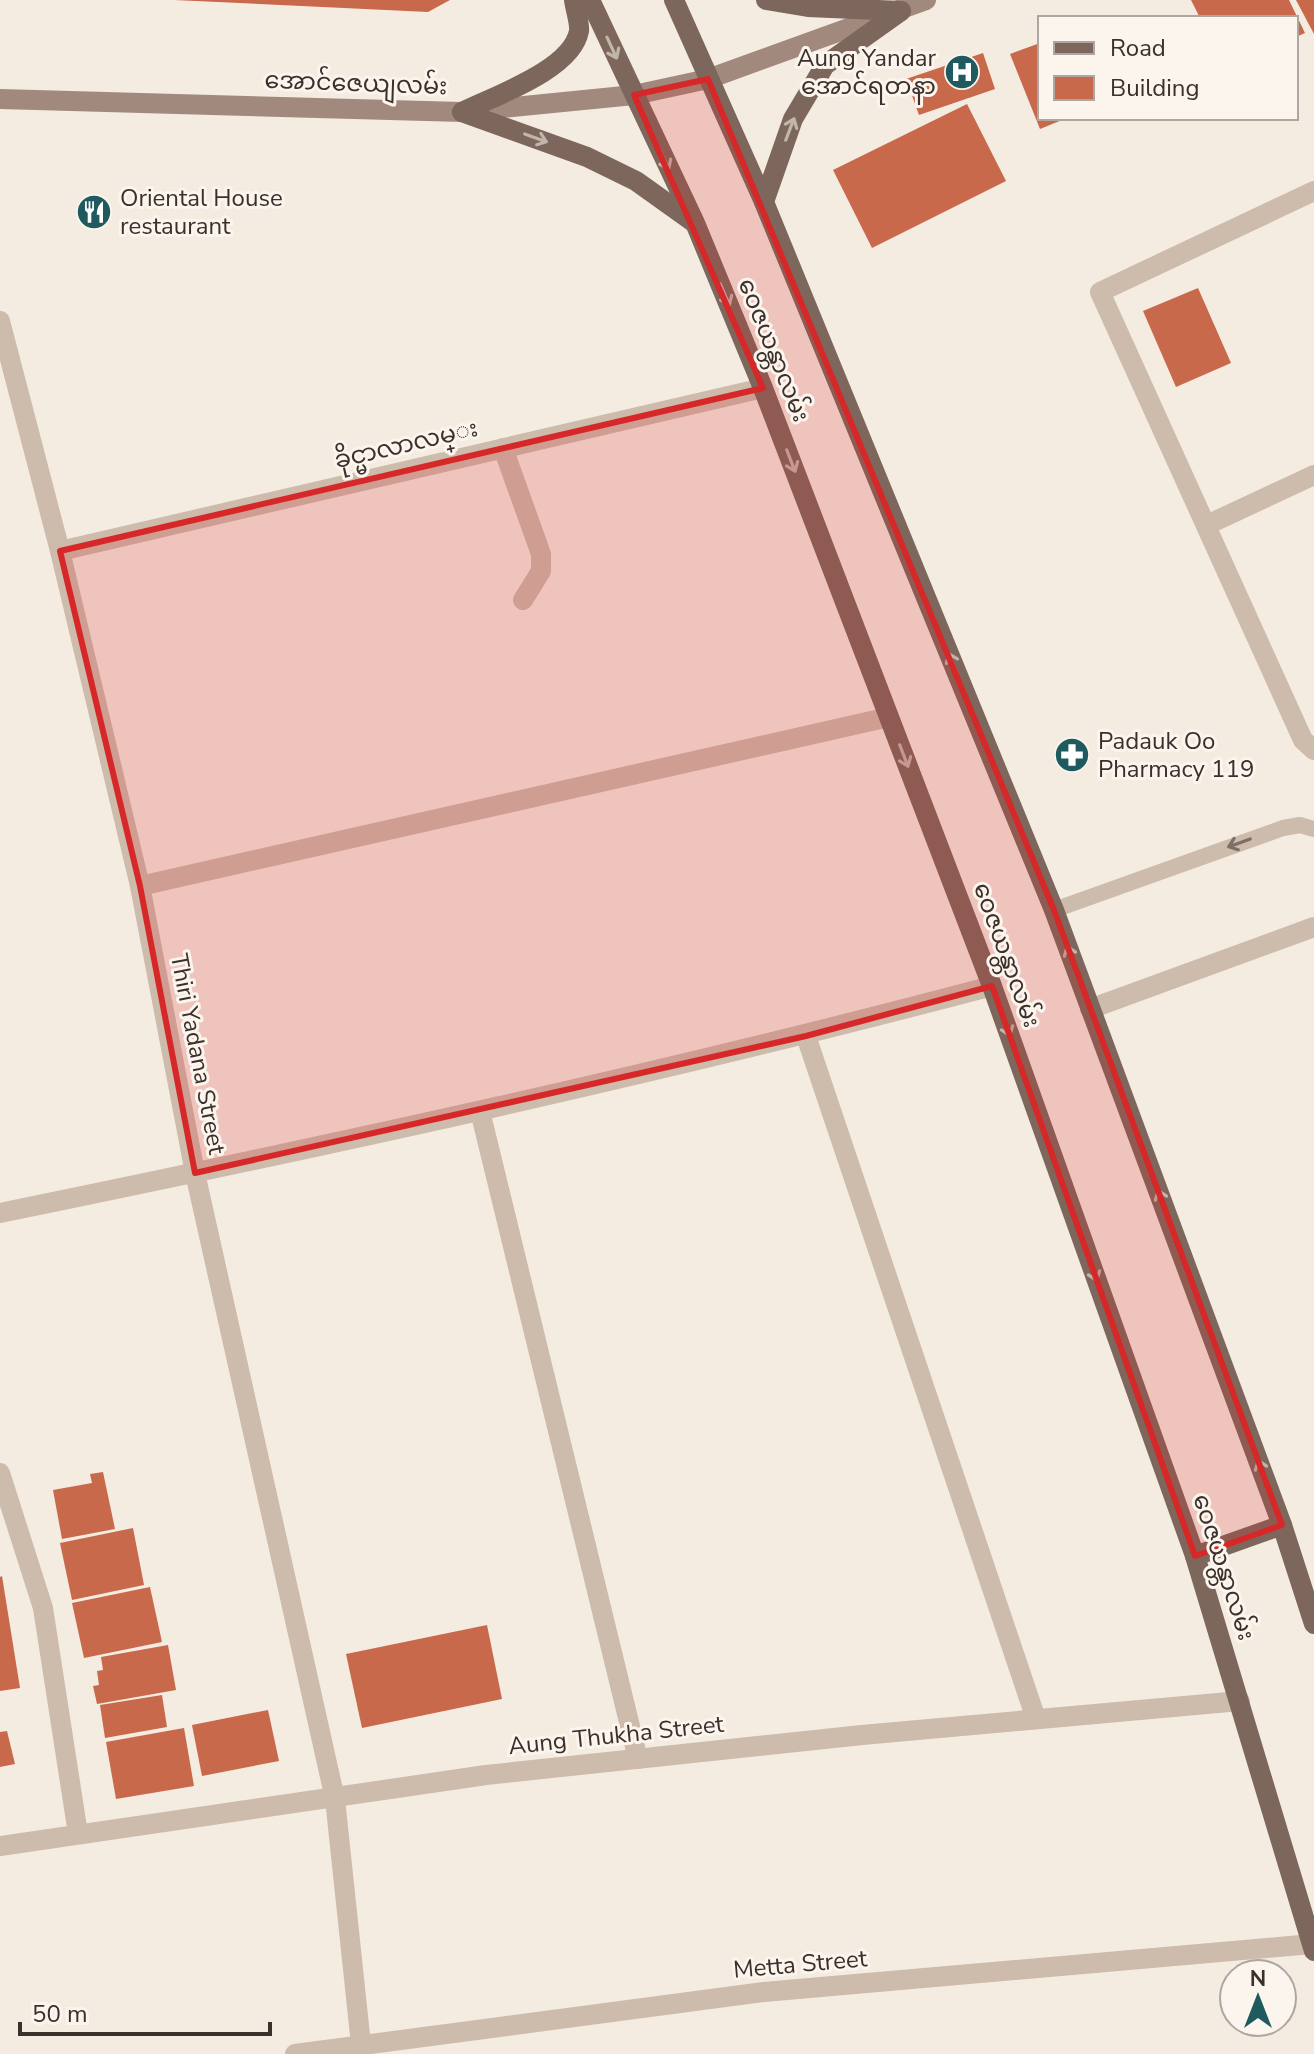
<svg xmlns="http://www.w3.org/2000/svg" width="1314" height="2054" font-family="'Nunito Sans','Noto Sans Myanmar',sans-serif">
  <rect width="100%" height="100%" fill="#f4ebe1"/>
  <g fill="#c8694b">
    <polygon points="174,0 450,0 428,12"/>
    <polygon points="1191,0 1289,0 1305,33 1296,37 1296,18 1200,18"/>
    <polygon points="1296,0 1314,0 1314,34"/>
    <polygon points="1040,43 1040,118 1067,118 1040,129 1010,54"/>
    <polygon points="983,53 995,89 919,115 906,79"/>
    <polygon points="967,104 1006,181 872,248 833,170"/>
    <polygon points="1198,288 1231,363 1176,387 1143,311"/>
    <polygon points="103,1472 115,1529 62,1539 53,1490 92,1483 90,1474"/>
    <polygon points="133,1528 144,1585 72,1600 60,1543"/>
    <polygon points="2,1576 20,1688 0,1691 0,1577"/>
    <polygon points="150,1587 162,1642 84,1658 72,1603"/>
    <polygon points="487,1625 502,1699 362,1728 346,1654"/>
    <polygon points="168,1645 176,1690 97,1704 93,1686 99,1685 97,1671 103,1670 101,1657"/>
    <polygon points="162,1695 167,1727 105,1738 100,1705"/>
    <polygon points="268,1710 279,1761 202,1776 192,1725"/>
    <polygon points="184,1728 194,1786 116,1799 106,1742"/>
    <polygon points="7,1731 15,1764 0,1767 0,1732"/>
  </g>
  <g fill="none" stroke-linecap="round" stroke-linejoin="round">
    <polyline stroke="#cdbbac" stroke-width="16" points="1054,910 1283,828 1300,825 1314,829"/>
    <g stroke="#cdbbac" stroke-width="20">
      <polyline points="1314,191 1100,292 1303,740 1314,750"/>
      <polyline points="0,321 60,551 140,886 195,1173 335,1799 362,2054"/>
      <polyline points="503,448 541,554 541,571 523,600"/>
      <polyline points="1207,525 1314,475"/>
      <polyline points="60,551 763,388"/>
      <polyline points="140,886 889,717"/>
      <polyline points="1090,1009 1314,927"/>
      <polyline points="806,1036 1036,1719"/>
      <polyline points="480,1111 638,1759"/>
      <path d="M0 1213C332 1145 664 1073 992 986"/>
      <polyline points="0,1473 43,1608 78,1834"/>
      <polyline points="0,1846 486,1775 862,1735 1240,1701"/>
      <polyline points="295,2054 764,1992 1312,1944"/>
    </g>
    <polyline stroke="#a18a7d" stroke-width="20" points="0,99 462,112 634,95 708,79 926,0"/>
    <g stroke="#7d675c" stroke-width="20">
      <polyline points="590,0 695,223 763,388 992,986 1195,1556 1314,1951"/>
      <polyline points="674,0 764,202 1054,910 1282,1525 1314,1624"/>
      <polyline points="766,0 808,7 901,11"/>
      <polyline points="462,112 587,157 636,181 692,221"/>
      <path d="M462 112C494 96 572 70 579 31 580 23 575 9 574 0"/>
      <polyline points="764,202 793,119 825,65 901,11"/>
      <polyline points="1195,1556 1282,1525"/>
    </g>
  </g>
  <defs><path id="oneway-shaft" d="M-6 0H5M1.5-3L5.5 0L1.5 3" fill="none" stroke-width="1.6" stroke-linecap="round" stroke-linejoin="round" transform="scale(2)"/></defs>
  <g stroke="#c2b5ac">
    <use href="#oneway-shaft" transform="translate(612 48) rotate(65)"/>
    <use href="#oneway-shaft" transform="translate(790 129) rotate(-69)"/>
    <use href="#oneway-shaft" transform="translate(536 138) rotate(20)"/>
    <use href="#oneway-shaft" transform="translate(664 159) rotate(65)"/>
    <use href="#oneway-shaft" transform="translate(725 295) rotate(67)"/>
    <use href="#oneway-shaft" transform="translate(791 461) rotate(69)"/>
    <use href="#oneway-shaft" transform="translate(953 664) rotate(-112)"/>
    <use href="#oneway-shaft" transform="translate(904 756) rotate(69)"/>
    <use href="#oneway-shaft" transform="translate(1071 957) rotate(-110)"/>
    <use href="#oneway-shaft" transform="translate(1006 1025) rotate(70)"/>
    <use href="#oneway-shaft" transform="translate(1162 1201) rotate(-110)"/>
    <use href="#oneway-shaft" transform="translate(1093 1270) rotate(70)"/>
    <use href="#oneway-shaft" transform="translate(1262 1471) rotate(-110)"/>
  </g>
  <use stroke="#7d6f65" href="#oneway-shaft" transform="translate(1239 843) rotate(160)"/>
  <path fill="#d62828" fill-opacity="0.2" stroke="#d62828" stroke-width="6" stroke-linejoin="round" d="M708 79 1054 910 1282 1525 1195 1556 992 986 806 1036 195 1173 140 886 60 551 763 388 634 95Z"/>
  <defs>
    <g id="hospital-disc" transform="scale(1.8)"><circle r="9.5" fill="#1f5a5e" stroke="#fbf5ee"/><path d="M-5-5h3v3.5h4V-5h3V5h-3V1.5h-4V5h-3Z" fill="#fff"/></g>
    <g id="restaurant-disc" transform="scale(1.8)"><circle r="9.5" fill="#1f5a5e" stroke="#fbf5ee"/><path d="M-5-6h1v4h1v-4h1v4h1v-4h1v5L-1.5 .5V6h-2V.5L-5-1ZM5-6V6H3V1.5H1.5Q1.5-4 5-6Z" fill="#fff"/></g>
    <g id="pharmacy-disc" transform="scale(1.8)"><circle r="9.5" fill="#1f5a5e" stroke="#fbf5ee"/><path d="M-2-6h4v4h4v4h-4v4h-4v-4h-4v-4h4Z" fill="#fff"/></g>
  </defs>
  <g fill-rule="evenodd">
    <use href="#hospital-disc" x="962" y="72"/>
    <use href="#restaurant-disc" x="94" y="212"/>
    <use href="#pharmacy-disc" x="1072" y="755"/>
  </g>
  <g text-anchor="middle" dominant-baseline="central" stroke-width="6" stroke-linejoin="round" paint-order="stroke">
    <g font-size="24" fill="#3b302b" stroke="#fbf5ee" text-anchor="start">
      <text x="936" y="58" text-anchor="end">Aung Yandar<tspan x="936" dy="28">အောင်ရတနာ</tspan></text>
      <text x="120" y="198">Oriental House<tspan x="120" dy="28">restaurant</tspan></text>
      <text x="1098" y="741">Padauk Oo<tspan x="1098" dy="28">Pharmacy 119</tspan></text>
    </g>
    <g font-size="24" fill="#3b302b" stroke="#fbf5ee">
      <text transform="translate(356 83) rotate(2)">အောင်ဇေယျလမ်း</text>
      <text transform="translate(774 350) rotate(68)">ဝေဇယန္တာလမ်း</text>
      <text transform="translate(406 444) rotate(-13)">ခိုင္မာလာလမ္း</text>
      <text transform="translate(1007 955) rotate(70)">ဝေဇယန္တာလမ်း</text>
      <text transform="translate(198 1054) rotate(79)">Thiri Yadana Street</text>
      <text transform="translate(1224 1567) rotate(72)">ဝေဇယန္တာလမ်း</text>
      <text transform="translate(616 1735) rotate(-6)">Aung Thukha Street</text>
      <text transform="translate(800 1964) rotate(-5)">Metta Street</text>
    </g>
  </g>
  <rect x="1038" y="16" width="260" height="104" fill="#fbf5ee" stroke="#aea6a0" stroke-width="2"/>
  <rect x="1054" y="42" width="40" height="12" fill="#7d675c" stroke="#aea6a0" stroke-width="2"/>
  <text x="1110" y="56" font-size="24" fill="#3b302b">Road</text>
  <rect x="1054" y="76" width="40" height="24" fill="#c8694b" stroke="#aea6a0" stroke-width="2"/>
  <text x="1110" y="96" font-size="24" fill="#3b302b">Building</text>
  <g transform="translate(1258 1998)"><circle r="38" fill="#fbf5ee" stroke="#aea6a0" stroke-width="2"/>
  <path d="M0-6L14 30L0 20L-14 30Z" fill="#1f5a5e"/>
  <text y="-12" font-size="22" font-weight="bold" text-anchor="middle" fill="#3b302b">N</text>
  </g>
  <path d="M20 2022v12h250v-12" fill="none" stroke="#3b302b" stroke-width="4"/>
  <text x="32" y="2022" font-size="24" fill="#3b302b" stroke="#fbf5ee" stroke-width="6" paint-order="stroke">50 m</text>
</svg>
